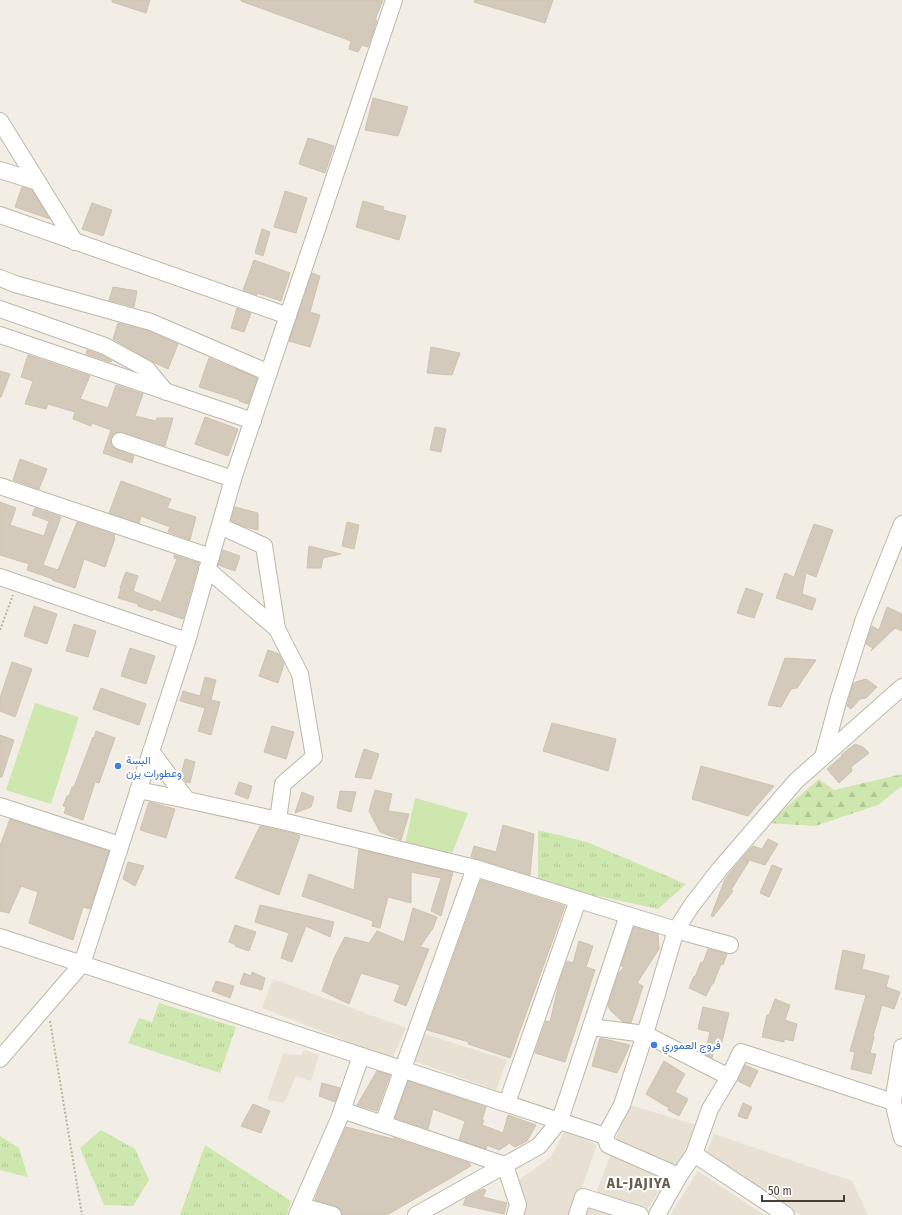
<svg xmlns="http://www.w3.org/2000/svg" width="902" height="1215" font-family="'Fira Sans Condensed',Vazirmatn,sans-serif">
  <defs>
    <pattern id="grass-tufts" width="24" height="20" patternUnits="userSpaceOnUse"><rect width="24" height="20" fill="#cee7ae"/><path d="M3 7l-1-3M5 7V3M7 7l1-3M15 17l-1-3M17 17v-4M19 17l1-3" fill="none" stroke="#b2c796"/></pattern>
    <pattern id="forest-firs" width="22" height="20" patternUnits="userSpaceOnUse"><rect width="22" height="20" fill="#cee7ae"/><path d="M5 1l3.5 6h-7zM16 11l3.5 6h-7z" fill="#b2c796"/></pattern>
  </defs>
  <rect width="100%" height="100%" fill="#f3eee5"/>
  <g fill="#e7e0d3">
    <polygon points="273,979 406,1028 392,1059 262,1008"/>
    <polygon points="422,1033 507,1060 496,1090 411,1060"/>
    <polygon points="304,1050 319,1055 311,1081 296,1076 284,1103 267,1100 283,1054 302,1055"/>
    <polygon points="626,1104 697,1125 677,1168 615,1142"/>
    <polygon points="565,1130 597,1145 572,1215 520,1215 521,1210 520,1179 551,1157"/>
    <polygon points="714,1134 852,1181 868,1215 801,1215 705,1156"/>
    <polygon points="612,1152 666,1180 646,1211 596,1192"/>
    <polygon points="698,1171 764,1215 670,1215"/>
    <polygon points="587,1203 629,1215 583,1215"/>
  </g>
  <g fill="url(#grass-tufts)">
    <polygon points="538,830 587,842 686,884 658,909 538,883"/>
    <polygon points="159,1003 236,1027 220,1073 128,1043 139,1018 152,1022"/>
    <polygon points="101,1130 135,1149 149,1180 133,1206 104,1205 80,1148"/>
    <polygon points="0,1136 19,1148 28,1177 0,1170"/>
    <polygon points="205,1145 291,1201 287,1215 180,1215"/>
  </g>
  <polygon fill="url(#forest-firs)" points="902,774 902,786 878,805 815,826 768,823 819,779 834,790"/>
  <g fill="#cee7ae">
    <polygon points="35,703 79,717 51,804 6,790"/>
    <polygon points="415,798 468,813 451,856 405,844"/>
  </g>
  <g fill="#d4cabb" stroke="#cfc2ae">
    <polygon points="112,0 150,0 146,13 112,2"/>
    <polygon points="241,0 383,0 375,20 377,20 368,47 362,45 358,52 349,49 351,41 241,1"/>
    <polygon points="475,0 553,0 545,23 474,2"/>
    <polygon points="373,98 408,107 398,136 365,130"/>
    <polygon points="308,138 334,146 325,173 299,164"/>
    <polygon points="22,187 32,190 50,219 15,207"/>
    <polygon points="285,191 307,198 296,233 274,227"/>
    <polygon points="363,201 384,207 383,210 406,216 399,240 356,227"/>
    <polygon points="92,203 112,210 103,236 82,229"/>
    <polygon points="262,229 270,232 263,256 255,253"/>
    <polygon points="254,260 290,273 281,301 257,293 257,295 243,290"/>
    <polygon points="312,273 320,276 310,312 320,315 310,347 289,341"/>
    <polygon points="113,287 137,291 134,307 109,300"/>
    <polygon points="237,308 251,313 244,332 231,328"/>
    <polygon points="118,323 148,331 178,344 168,369 155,363 113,339"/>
    <polygon points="431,347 460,353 452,375 427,373"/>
    <polygon points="87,350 101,355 112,361 110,362 86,354"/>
    <polygon points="28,355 90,376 80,399 108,408 116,385 143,394 135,416 156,421 157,418 173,418 165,446 123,432 119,432 114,434 111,438 111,443 113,447 117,450 134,456 132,463 103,453 111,430 92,423 91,426 73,419 75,412 48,404 46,409 25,404 33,381 21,377"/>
    <polygon points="209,358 257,378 248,404 239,401 240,400 199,387"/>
    <polygon points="0,371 10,374 1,397 0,397"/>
    <polygon points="205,417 238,429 228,456 195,444"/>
    <polygon points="435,427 446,429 441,452 430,450"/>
    <polygon points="20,459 47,469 39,489 13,480"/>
    <polygon points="121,481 171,499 167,508 196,517 190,540 168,532 170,527 141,516 139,523 109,513"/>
    <polygon points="0,502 16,508 10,525 44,536 49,521 32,515 35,508 61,517 43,565 58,570 77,522 115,535 114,537 115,538 105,567 84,559 75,588 52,580 53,579 27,570 29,564 0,555"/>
    <polygon points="235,507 258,513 258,530 245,527 231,521"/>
    <polygon points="347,522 359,525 354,549 342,546"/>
    <polygon points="814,524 833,530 816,577 806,573 802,594 816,599 812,610 776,598 785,573 794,577"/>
    <polygon points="309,546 341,554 323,558 321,568 307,568"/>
    <polygon points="223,550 240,556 235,571 218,565"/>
    <polygon points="174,555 199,563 183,619 153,609 152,611 138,606 138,604 118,598 121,588 120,588 125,574 126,574 126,572 138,576 133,591 161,602 177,559 174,558"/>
    <polygon points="746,588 763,594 754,618 737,613"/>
    <polygon points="34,606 57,614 47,644 24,636"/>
    <polygon points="887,607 902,614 902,631 895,628 871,651 873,648 866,644 872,626 879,630"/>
    <polygon points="74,624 96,631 88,657 66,651"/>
    <polygon points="130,648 155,656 146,684 121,676"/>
    <polygon points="268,650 279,654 284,664 278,683 259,676"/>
    <polygon points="785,658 816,660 797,688 791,689 781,707 768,705"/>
    <polygon points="12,662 32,669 15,717 0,711 0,698"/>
    <polygon points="205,677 216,680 211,700 220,702 211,735 198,731 205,708 180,701 183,691 200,696"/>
    <polygon points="866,679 877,687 866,698 860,699 851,709 847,706 853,684 856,682"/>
    <polygon points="101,688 146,704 139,725 93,709"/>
    <polygon points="552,723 616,739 608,771 543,751"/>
    <polygon points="272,726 294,732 286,759 264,752"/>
    <polygon points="96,731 115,738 99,783 95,782 83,820 64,813 66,807 63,806 67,796 69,796 72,787 74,787 93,737 94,738"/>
    <polygon points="0,735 14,740 2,777 0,777"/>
    <polygon points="855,744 863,747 869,753 851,767 852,771 839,783 827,769 842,756 841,755"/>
    <polygon points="364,749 379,754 371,779 355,777"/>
    <polygon points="185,759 195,762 190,783 186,782 181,776"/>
    <polygon points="701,766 774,786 748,816 692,799"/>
    <polygon points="239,782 252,786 248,799 235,794"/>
    <polygon points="375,790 392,794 388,811 409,814 401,840 380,832 369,811"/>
    <polygon points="340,791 356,792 351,812 337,808"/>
    <polygon points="302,792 314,797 311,807 295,813"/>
    <polygon points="149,802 175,809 166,838 140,830"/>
    <polygon points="10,819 109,851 90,909 83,907 73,940 29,923 38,892 21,886 9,913 0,911 0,846"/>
    <polygon points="503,825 534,834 530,875 471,857 474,846 496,852"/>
    <polygon points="260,826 296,834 300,836 279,895 235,878"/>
    <polygon points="768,839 778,844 765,865 743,858 744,856 753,846 762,849"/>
    <polygon points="359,849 453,872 441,916 431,911 441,878 411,872 411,903 388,897 380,928 372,926 373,921 302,896 309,874 354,890"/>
    <polygon points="742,858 749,861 731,890 733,891 713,917 711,916 725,879"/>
    <polygon points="128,862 144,866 135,886 123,879"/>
    <polygon points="772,865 782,869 769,897 760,893"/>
    <polygon points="481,880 565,906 510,1058 468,1044 469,1042 427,1030"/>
    <polygon points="260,905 334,922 330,937 306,926 292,962 281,958 289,933 255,922"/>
    <polygon points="413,908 437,917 433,928 420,947 429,949 406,1006 394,1001 400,985 361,973 349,1004 322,991 335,956 345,937 369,943 377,931 404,942"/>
    <polygon points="235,925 256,932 249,951 235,946 236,945 229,942"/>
    <polygon points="634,927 658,934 659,949 637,983 643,986 631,1023 623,1022 610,1010 608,1006 618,974 624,967 621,966"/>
    <polygon points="579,941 593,946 586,967 595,970 565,1062 535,1053 546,1021 550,1022 559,983 567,961 573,963"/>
    <polygon points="708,949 727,954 723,965 721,964 713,984 712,984 706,996 689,988 694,976 695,977 701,962 703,963"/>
    <polygon points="843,950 865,955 862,969 889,976 886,987 900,992 894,1009 882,1005 873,1036 874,1037 870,1053 876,1054 871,1074 851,1069 855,1052 850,1051 866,995 835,989"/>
    <polygon points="252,972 265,978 262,990 240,984 244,973 251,976"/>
    <polygon points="216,981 234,986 230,998 212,991"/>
    <polygon points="775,999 790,1005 785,1020 797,1024 793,1041 784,1039 784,1042 762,1037 767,1015 769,1015"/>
    <polygon points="703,1007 729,1013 722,1042 717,1040 712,1058 705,1054 710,1032 698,1029"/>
    <polygon points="600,1038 630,1045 617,1073 592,1066"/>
    <polygon points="664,1061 685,1074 675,1092 688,1099 679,1116 668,1110 669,1108 646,1094"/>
    <polygon points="745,1065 758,1071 750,1087 738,1081"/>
    <polygon points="377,1071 390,1075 377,1111 357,1105"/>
    <polygon points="408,1081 486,1107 482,1120 484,1120 482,1125 503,1133 508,1115 536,1125 527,1141 515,1147 509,1143 507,1145 499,1150 487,1145 486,1149 459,1140 465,1121 433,1109 428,1129 395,1118"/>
    <polygon points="322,1083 340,1088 335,1102 319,1096"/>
    <polygon points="743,1103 752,1107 747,1119 738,1116"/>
    <polygon points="253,1104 270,1111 261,1133 241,1126"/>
    <polygon points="346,1127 393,1139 394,1138 469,1163 471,1166 387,1215 342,1215 340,1209 336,1206 315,1200 317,1194"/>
    <polygon points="483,1189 486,1190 483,1197 507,1203 504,1214 463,1205 466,1198"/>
  </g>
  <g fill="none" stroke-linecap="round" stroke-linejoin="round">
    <g stroke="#beb6a8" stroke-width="18">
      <g id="minor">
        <polyline points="0,121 75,242"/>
        <polyline points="0,170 38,182"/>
        <polyline points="0,215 288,316"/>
        <polyline points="0,278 15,284 151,322 269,373"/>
        <polyline points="0,309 105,346 147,369 166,392"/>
        <polyline points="0,335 253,421"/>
        <polyline points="120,441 233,479"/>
        <polyline points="0,486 211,557"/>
        <polyline points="220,526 264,546 277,629"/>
        <polyline points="207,569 277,629 300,674 314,757 283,784 278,820"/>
        <polyline points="0,577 187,641 82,964 0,1059"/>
        <polyline points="187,641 233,479 394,0"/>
        <polyline points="151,751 187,800 278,820 475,868 676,930 730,945"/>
        <polyline points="823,757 839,698 864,619 902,524"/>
        <polyline points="138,790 187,800"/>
        <polyline points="0,806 120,845"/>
        <polyline points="0,937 605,1136 622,1105 645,1034 676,930 692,905 719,870 796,781 902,687"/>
        <polyline points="591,1027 645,1034 729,1077 741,1052 893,1102 902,1138"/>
        <polyline points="893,1102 902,1047"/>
        <polyline points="507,1103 578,900"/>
        <polyline points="342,1110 383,1124 505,1165 518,1205 515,1215"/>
        <polyline points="383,1124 475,868"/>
        <polyline points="605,1136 608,1145 679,1176 657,1215"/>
        <polyline points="694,1154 786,1215"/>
        <polyline points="679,1176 694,1154 710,1109 729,1077"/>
        <polyline points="301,1206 333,1215"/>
        <polyline points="297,1215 339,1119 361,1056"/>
        <polyline points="416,1215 539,1146 560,1120 628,915"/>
        <polyline points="577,1215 583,1197 640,1215"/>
      </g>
    </g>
    <g stroke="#c0b299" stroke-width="2" stroke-dasharray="2 2" stroke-linecap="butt">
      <polyline points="0,630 13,595"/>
      <polyline points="50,1021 82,1215"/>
    </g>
    <use href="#minor" stroke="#fff" stroke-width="16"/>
  </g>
  <g fill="#3f7fe0" stroke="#fff" stroke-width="1.5">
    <circle cx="118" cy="766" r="4"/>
    <circle cx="654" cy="1045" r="4"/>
  </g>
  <g text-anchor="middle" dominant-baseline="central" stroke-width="4" stroke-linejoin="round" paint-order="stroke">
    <g font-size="11" fill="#366cbe" stroke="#fff" text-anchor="start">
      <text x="126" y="760">البسة<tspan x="126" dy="13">وعطورات يزن</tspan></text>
      <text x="662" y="1045">فروج العموري</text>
    </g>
    <g font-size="15" font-weight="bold" letter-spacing="1" fill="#685c4c" stroke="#fff">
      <text x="639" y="1183">AL-JAJIYA</text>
    </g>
  </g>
  <path d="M762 1195v6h82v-6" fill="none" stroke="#453f35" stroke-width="2"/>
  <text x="768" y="1195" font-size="12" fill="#453f35" stroke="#ffffff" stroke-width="3" paint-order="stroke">50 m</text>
</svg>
